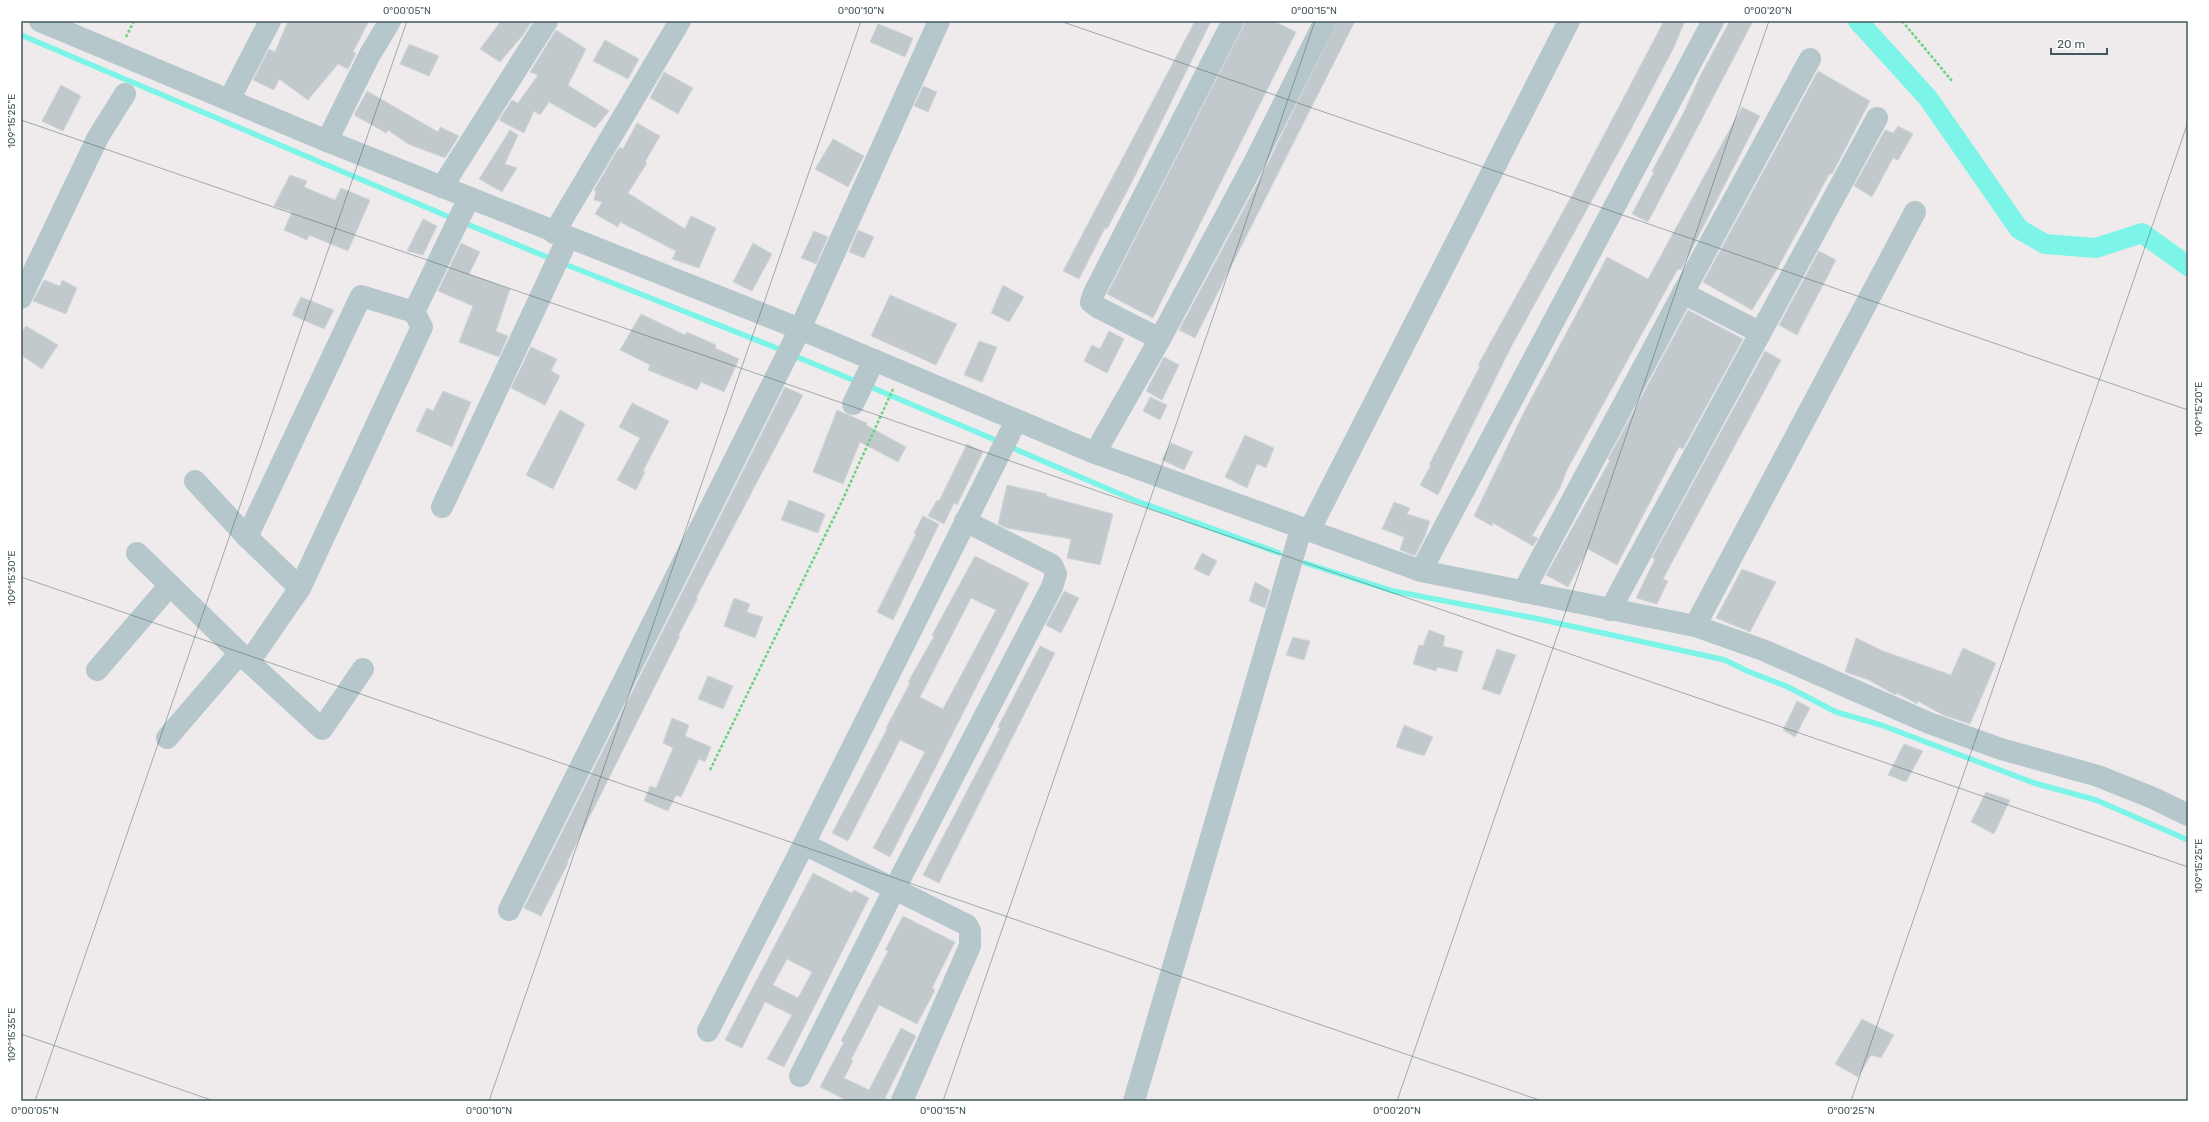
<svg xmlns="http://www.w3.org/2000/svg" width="2209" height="1122" font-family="Rubik,sans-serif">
  <rect width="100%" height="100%" fill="#efebec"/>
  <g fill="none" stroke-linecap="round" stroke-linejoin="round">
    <g stroke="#7cf4e8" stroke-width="5.5">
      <polyline points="21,35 454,219"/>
      <polyline points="462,222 554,260"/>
      <polyline points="562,263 784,351"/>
      <polyline points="792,355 858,382"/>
      <polyline points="866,385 1000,442"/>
      <polyline points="1008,446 1134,500 1279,553"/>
      <polyline points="1305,563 1393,591 1539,619 1725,660 1747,671 1786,686 1836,712 1881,725 2034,783 2096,800 2188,840"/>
    </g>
    <polyline stroke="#7cf4e8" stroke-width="20" points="1858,21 1928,98 2019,229 2045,244 2096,248 2142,233 2188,266"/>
  </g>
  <g fill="#c2c9cc" stroke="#cfd5d8" fill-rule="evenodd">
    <polygon points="288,21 369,21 353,52 356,53 348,69 338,64 308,100 279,79 274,90 253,80 269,49 275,52"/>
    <polygon points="501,21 532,21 523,35 500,62 480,49"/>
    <polygon points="1195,21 1211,21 1132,182 1107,229 1105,228 1079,279 1063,271"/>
    <polygon points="1246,21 1274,21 1296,32 1153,318 1107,294"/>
    <polygon points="1337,21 1355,21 1195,338 1179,330 1265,169"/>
    <polygon points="1664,21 1685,21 1674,47 1629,133 1510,349 1438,495 1420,485 1431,465 1429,465 1480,366 1478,365 1575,190"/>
    <polygon points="1730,21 1753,21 1648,222 1632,214 1654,172 1652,171 1683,114 1701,74"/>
    <polygon points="878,24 913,38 905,57 870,42"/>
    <polygon points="556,30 586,49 568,85 609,111 595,128 549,102 540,115 534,111 524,133 499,120 512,100 518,103 538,75 530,72"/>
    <polygon points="605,40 639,59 628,79 593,61"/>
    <polygon points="409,44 439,56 429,76 400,64"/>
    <polygon points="1818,71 1870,101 1832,174 1830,173 1776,271 1752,310 1703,282"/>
    <polygon points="664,72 693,88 678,114 650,98"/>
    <polygon points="61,85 81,96 63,131 42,121"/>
    <polygon points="923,86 937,92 928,112 914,106"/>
    <polygon points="367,91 438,132 440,127 459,136 445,158 408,144 388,130 386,133 354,115"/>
    <polygon points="1742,107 1760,116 1681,270 1678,269 1671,281 1567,470 1559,490 1532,536 1538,538 1533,546 1493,523 1492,526 1474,516 1524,412 1607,257 1648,279"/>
    <polygon points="637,123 660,136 645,162 647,163 628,193 685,229 691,216 716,228 699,268 672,259 676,251 620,222 618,227 595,214 602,202 594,200 596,191 594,190 618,149 620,147 623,149"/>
    <polygon points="1898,126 1913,134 1898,160 1893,158 1872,197 1854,186 1885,130 1893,133"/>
    <polygon points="510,130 518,135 505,164 517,168 502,192 479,179"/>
    <polygon points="833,139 864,156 848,187 815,169"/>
    <polygon points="290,175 307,181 304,187 335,200 341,188 370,200 348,251 309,235 307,240 284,230 292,212 274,206"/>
    <polygon points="423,219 437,226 423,255 407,251"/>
    <polygon points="858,230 874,237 864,258 849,252"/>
    <polygon points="814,231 828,237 816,264 801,258"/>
    <polygon points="461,243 480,252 469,274 510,289 496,331 508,336 499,357 459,342 473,306 438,291"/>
    <polygon points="753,243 772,254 752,291 733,282"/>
    <polygon points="1819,251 1836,260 1797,335 1779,325"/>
    <polygon points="44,280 60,286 62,280 77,288 66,314 33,301"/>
    <polygon points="1003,285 1024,297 1009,322 991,313"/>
    <polygon points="890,295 957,324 936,365 871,336"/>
    <polygon points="301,297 334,310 324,329 292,315"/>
    <polygon points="1688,310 1743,339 1683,449 1679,447 1617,565 1588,549 1568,587 1546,575 1610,460 1608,459"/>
    <polygon points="641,314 685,335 687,332 716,345 715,348 739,359 724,392 701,382 697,390 648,370 650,365 620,350"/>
    <polygon points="26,326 58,345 42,369 21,355 21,333"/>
    <polygon points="1109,331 1124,339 1107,373 1084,361 1092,345 1100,349"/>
    <polygon points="979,341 997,347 982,382 964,375"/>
    <polygon points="531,347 557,359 551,371 560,376 545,405 511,388"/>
    <polygon points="1765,351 1781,360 1663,579 1668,581 1657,604 1636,598 1655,559 1652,558"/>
    <polygon points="1164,357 1179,365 1162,400 1146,391"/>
    <polygon points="785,387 803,395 696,598 698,598 678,636 680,636 585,826 567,863 568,863 541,916 524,908"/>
    <polygon points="443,391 471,402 452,447 416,431 427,408 433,411"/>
    <polygon points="1150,397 1167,405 1160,420 1143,411"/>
    <polygon points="632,403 669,421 643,471 645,472 636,490 617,480 640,438 619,427"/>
    <polygon points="560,410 585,424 553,489 526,475"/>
    <polygon points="837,410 867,423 866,425 906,447 898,462 860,442 843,484 813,472"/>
    <polygon points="1245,435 1274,448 1266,468 1257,464 1247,488 1225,477"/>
    <polygon points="1171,443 1193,452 1184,470 1162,460"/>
    <polygon points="967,444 983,452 957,505 954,503 944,524 928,516 937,500 939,501"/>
    <polygon points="1007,485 1047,494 1046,496 1113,514 1100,565 1067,558 1071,539 1006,528 998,524"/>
    <polygon points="789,500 825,514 818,533 781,520"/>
    <polygon points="1394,502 1410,508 1407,514 1430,521 1425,536 1415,556 1400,550 1404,537 1382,529"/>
    <polygon points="923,516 939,524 893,620 877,612 916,534 914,533"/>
    <polygon points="1202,553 1217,561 1209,576 1194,569"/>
    <path d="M975 556 1029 583 890 857 873 848 925 752 900 740 848 841 832 833 887 729 886 728 910 683 908 682 934 636 932 635ZM971 598 996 610 943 709 920 697Z"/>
    <polygon points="1742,569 1776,582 1750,632 1716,618"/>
    <polygon points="1255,582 1270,590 1265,608 1249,601"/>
    <polygon points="1064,591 1079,598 1061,633 1046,625"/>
    <polygon points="734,598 750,604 747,612 763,617 755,638 724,626"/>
    <polygon points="1429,630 1445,636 1443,646 1463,651 1457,672 1437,667 1436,671 1413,664 1419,645 1423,646"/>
    <polygon points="1293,637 1310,641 1304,660 1286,655"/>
    <polygon points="1856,638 1883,651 1951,675 1963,648 1996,663 1970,724 1943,715 1918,701 1917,704 1897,693 1896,695 1888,691 1869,680 1845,672"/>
    <polygon points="1040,646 1055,653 939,883 923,875 1000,728 998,727"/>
    <polygon points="1497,649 1516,655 1500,695 1482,689"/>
    <polygon points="708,676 733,686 723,709 698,699"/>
    <polygon points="1797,701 1810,708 1795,737 1783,730"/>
    <polygon points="672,718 689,725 685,736 711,747 705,762 699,759 681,797 676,795 668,811 644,801 650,786 656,788 673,748 663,743"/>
    <polygon points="1404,725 1433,737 1424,756 1396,747"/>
    <polygon points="1904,744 1923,751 1906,782 1888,775"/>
    <polygon points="1986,792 2010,800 1994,834 1971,822"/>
    <path d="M813 873 852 893 854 890 869 898 784 1067 767 1059 792 1015 765 1002 742 1048 725 1040ZM787 959 812 972 798 998 773 985Z"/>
    <polygon points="903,916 955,942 932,988 935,990 917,1024 879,1005 851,1060 853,1061 844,1078 869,1090 901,1028 916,1036 885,1098 890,1101 848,1101 820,1087 844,1042 841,1041 888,951 885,950"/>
    <polygon points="1862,1019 1894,1035 1881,1058 1871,1055 1858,1077 1835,1064"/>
  </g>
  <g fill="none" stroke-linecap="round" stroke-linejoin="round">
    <g stroke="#68d47d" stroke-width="2.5" stroke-dasharray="3 2" stroke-linecap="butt">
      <polyline points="1902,21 1952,81"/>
      <polyline points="126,37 134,21"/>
      <polyline points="710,770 843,499 893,389"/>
    </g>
    <g stroke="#b5c7cb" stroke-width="22">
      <polyline points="40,21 327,141 800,329 1095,453 1421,571 1695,626 1763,650 1929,723 2001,749 2098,776 2153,798 2188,815"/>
      <polyline points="229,100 270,21"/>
      <polyline points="327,141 369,56 390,21"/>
      <polyline points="442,187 547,21"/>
      <polyline points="554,233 680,21"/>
      <polyline points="21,298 98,137 125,94"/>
      <polyline points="1759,332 1683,293 1810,59"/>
      <polyline points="1160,339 1099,308 1091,302 1094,293 1233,21"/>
      <polyline points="853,404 874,360"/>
      <polyline points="1095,453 1160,339 1254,163 1325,21"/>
      <polyline points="195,481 247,537 361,296 414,312 469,198"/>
      <polyline points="442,507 568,238"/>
      <polyline points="1309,531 1569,21"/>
      <polyline points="247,537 300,588"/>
      <polyline points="137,553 249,662"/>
      <polyline points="1421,571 1713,21"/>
      <polyline points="1523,592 1683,293"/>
      <polyline points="1610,610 1877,118"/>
      <polyline points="1695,626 1915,212"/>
      <polyline points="363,669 322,729 249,662 300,588 422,327 414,312"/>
      <polyline points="97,670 170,585"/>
      <polyline points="167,738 240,653"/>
      <polyline points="804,844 967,925 970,931 970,946 902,1101"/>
      <polyline points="509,910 800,329 939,21"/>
      <polyline points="708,1031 804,844 1016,421"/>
      <polyline points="800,1076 895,888 1052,587 1056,574 1052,565 965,521"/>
      <polyline points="1134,1101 1301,529"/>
    </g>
  </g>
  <path fill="none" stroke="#42575b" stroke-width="1" stroke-opacity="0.45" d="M1060 21 2188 410M21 120 2188 867M21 577 1542 1101M21 1034 214 1101M35 1101 407 21M489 1101 861 21M943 1101 1315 21M1397 1101 1769 21M1851 1101 2188 122"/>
  <rect width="2209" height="1122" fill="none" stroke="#ffffff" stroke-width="44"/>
  <path d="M2051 48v6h56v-6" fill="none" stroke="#42575b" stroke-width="2"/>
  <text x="2057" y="48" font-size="12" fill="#42575b" stroke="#ffffff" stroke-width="3" paint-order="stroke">20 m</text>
  <rect x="22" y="22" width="2165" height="1078" fill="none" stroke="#42575b" stroke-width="1.5"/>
  <g font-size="10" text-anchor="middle" fill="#42575b">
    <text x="407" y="14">0°00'05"N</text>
    <text x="861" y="14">0°00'10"N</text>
    <text x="1314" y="14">0°00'15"N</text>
    <text x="1768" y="14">0°00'20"N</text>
    <text transform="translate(11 121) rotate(-90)" y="4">109°15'25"E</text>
    <text transform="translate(2198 409) rotate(-90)" y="4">109°15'20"E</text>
    <text transform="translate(11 578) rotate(-90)" y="4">109°15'30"E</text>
    <text transform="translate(2198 866) rotate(-90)" y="4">109°15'25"E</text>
    <text transform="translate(11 1035) rotate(-90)" y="4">109°15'35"E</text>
    <text x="35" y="1114">0°00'05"N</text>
    <text x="489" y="1114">0°00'10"N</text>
    <text x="943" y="1114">0°00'15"N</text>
    <text x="1397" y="1114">0°00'20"N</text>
    <text x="1851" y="1114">0°00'25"N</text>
  </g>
</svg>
